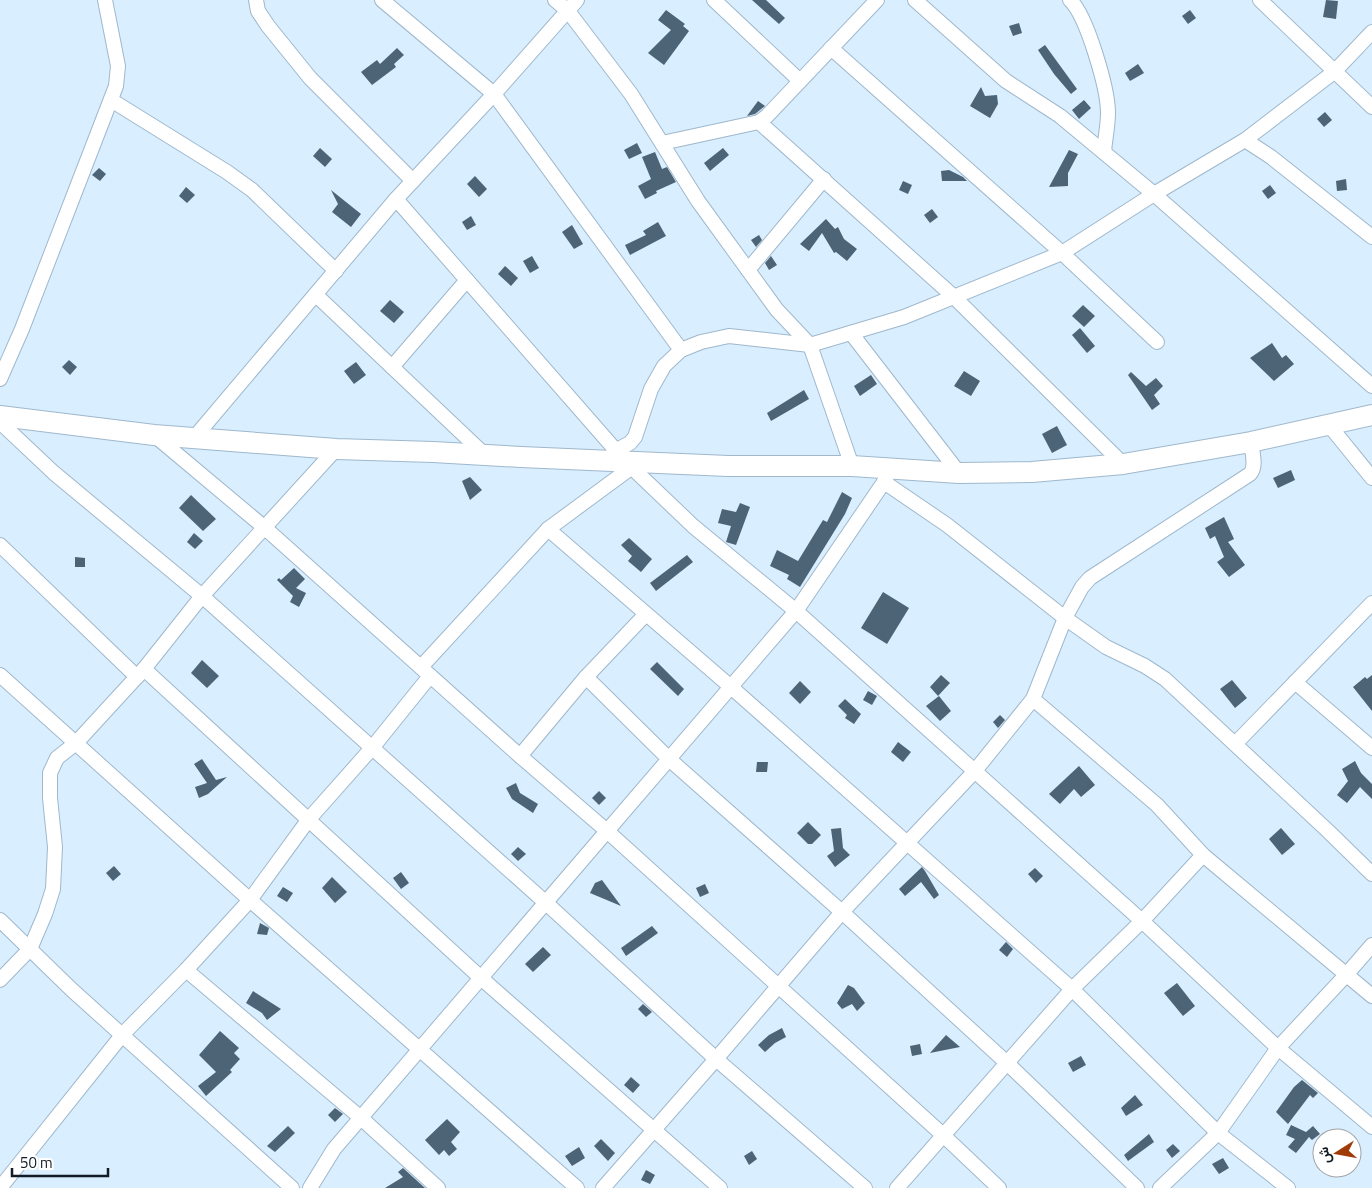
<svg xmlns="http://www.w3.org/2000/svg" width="1372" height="1188" font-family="'Titillium Web',Vazirmatn,sans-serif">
  <rect width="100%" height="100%" fill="#d9eeff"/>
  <g fill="#4d6476">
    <polygon points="752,0 766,0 785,18 779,24"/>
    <polygon points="1326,0 1338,1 1336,19 1323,17"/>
    <polygon points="666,10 685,24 683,26 689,31 664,65 648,53 671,30 658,20"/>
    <polygon points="1190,10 1196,18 1188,24 1182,16"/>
    <polygon points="1019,23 1022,33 1013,36 1009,26"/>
    <polygon points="1045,45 1077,89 1071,94 1054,74 1038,50"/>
    <polygon points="397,48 404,55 394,64 396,67 372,85 361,72 377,60 380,64"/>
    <polygon points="1138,64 1144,73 1130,81 1125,73"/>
    <polygon points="981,87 985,96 997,95 998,104 990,118 970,106"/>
    <polygon points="1084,100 1091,108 1079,119 1072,110"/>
    <polygon points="758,101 765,106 755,114 747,116"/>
    <polygon points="1325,112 1332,120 1324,127 1317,119"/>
    <polygon points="637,143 642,153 629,159 624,150"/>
    <polygon points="320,148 332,159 325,167 313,156"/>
    <polygon points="723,148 729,155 710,171 704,163"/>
    <polygon points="1069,150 1078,154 1068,173 1068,186 1049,187"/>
    <polygon points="655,152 662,169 667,167 676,182 656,191 657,193 645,199 638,186 651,179 642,157"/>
    <polygon points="99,168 106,174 100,181 92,175"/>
    <polygon points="949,170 963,177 967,181 942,181 941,171"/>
    <polygon points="475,176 487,189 479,197 467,184"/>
    <polygon points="1346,179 1347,190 1337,191 1336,181"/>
    <polygon points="903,181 912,185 908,194 899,190"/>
    <polygon points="1270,185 1276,193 1268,199 1262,191"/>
    <polygon points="186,187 195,195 187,203 179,196"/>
    <polygon points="331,190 361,214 351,227 332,212 338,204"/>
    <polygon points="932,209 938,217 930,223 924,215"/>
    <polygon points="471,216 476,225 467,230 462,222"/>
    <polygon points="826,219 835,229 838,227 844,239 857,249 847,261 836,252 834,253 822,233 809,251 800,244"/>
    <polygon points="658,222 666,236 630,255 625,245 646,235 643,231"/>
    <polygon points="572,225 583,244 574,249 562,232"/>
    <polygon points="759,235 762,240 756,247 751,240"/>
    <polygon points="532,256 539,268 530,273 523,261"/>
    <polygon points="771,256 777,265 769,270 765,263"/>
    <polygon points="505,266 518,278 511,286 498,274"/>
    <polygon points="390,300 404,312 394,323 380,311"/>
    <polygon points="1083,305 1095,316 1084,327 1072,316"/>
    <polygon points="1080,328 1095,346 1087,353 1072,335"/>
    <polygon points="1272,343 1282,358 1286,355 1294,364 1274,381 1250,358"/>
    <polygon points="69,360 77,367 70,375 62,367"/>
    <polygon points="356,362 366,375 354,384 344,371"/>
    <polygon points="964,371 980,381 971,396 954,386"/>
    <polygon points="1131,372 1146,386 1156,378 1163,386 1154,395 1160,404 1152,410 1128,375"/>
    <polygon points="871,375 877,384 860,396 854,386"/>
    <polygon points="804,390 809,399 771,421 767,413"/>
    <polygon points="1057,426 1067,445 1052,453 1042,434"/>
    <polygon points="1291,470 1295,480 1278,488 1273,478"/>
    <polygon points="470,477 482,490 470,500 462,481"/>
    <polygon points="842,492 852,498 845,514 800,587 787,579 789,575 770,566 777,550 798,561 823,520 827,522"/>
    <polygon points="191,495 216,519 203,531 179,508"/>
    <polygon points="740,503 750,507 736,545 726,542 731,526 718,523 722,509 736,512"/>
    <polygon points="1224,517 1234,539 1228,542 1245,565 1229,577 1217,562 1224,557 1215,536 1210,539 1205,528"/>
    <polygon points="194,533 203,541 195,549 187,542"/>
    <polygon points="629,538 652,559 641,572 628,561 632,556 621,545"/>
    <polygon points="687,555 693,562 656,591 650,583"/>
    <polygon points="75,557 85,558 85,567 75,567"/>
    <polygon points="294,568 305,579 296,588 306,593 299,607 290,602 293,596 277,580 279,578 281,580"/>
    <polygon points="883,592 909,608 887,644 861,628"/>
    <polygon points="202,660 219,676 207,688 191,673"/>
    <polygon points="657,662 684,689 678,696 650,669"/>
    <polygon points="941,675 950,683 938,696 930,687"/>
    <polygon points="1372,675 1372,711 1353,687 1365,677 1367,679"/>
    <polygon points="1232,680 1247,698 1235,708 1220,689"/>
    <polygon points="800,681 811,692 800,704 789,693"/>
    <polygon points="868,691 877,696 872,705 863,700"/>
    <polygon points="939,696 951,711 940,721 926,706"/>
    <polygon points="845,699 861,714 854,724 845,718 847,715 838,706"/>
    <polygon points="1000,715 1005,720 998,728 993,722"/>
    <polygon points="898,742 911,752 903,762 891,752"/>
    <polygon points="202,759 216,780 227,777 208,794 199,798 195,787 207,783 194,764"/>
    <polygon points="1355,761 1361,773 1372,784 1372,799 1360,787 1347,803 1337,795 1348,781 1342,769"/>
    <polygon points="757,762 768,762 767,772 756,772"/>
    <polygon points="1079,766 1095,785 1081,797 1074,789 1060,804 1049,794"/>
    <polygon points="516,783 520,793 538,804 533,813 512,799 506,788"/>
    <polygon points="599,791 606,798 599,805 592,798"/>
    <polygon points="808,822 821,835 812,844 808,844 797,833"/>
    <polygon points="841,828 843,848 850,855 835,867 827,856 834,851 831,829"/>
    <polygon points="1281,828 1295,844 1282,855 1269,839"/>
    <polygon points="518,847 526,854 518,861 511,854"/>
    <polygon points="114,866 121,874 113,881 106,873"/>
    <polygon points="922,867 925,871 939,895 934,899 921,882 905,896 899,889"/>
    <polygon points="1035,868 1043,876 1036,883 1028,874"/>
    <polygon points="401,872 409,883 401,889 393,878"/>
    <polygon points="332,877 347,892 335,903 322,888"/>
    <polygon points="602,880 621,906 590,893 595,883"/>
    <polygon points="705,884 709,893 700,897 696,888"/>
    <polygon points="283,887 293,893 287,902 277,896"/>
    <polygon points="260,923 269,928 267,935 257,934"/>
    <polygon points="652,926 658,933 626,956 621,948"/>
    <polygon points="1006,942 1013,949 1007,957 999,950"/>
    <polygon points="543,947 551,955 533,972 525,964"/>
    <polygon points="1177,983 1195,1006 1183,1016 1164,993"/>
    <polygon points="848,985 854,988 865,1003 857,1011 852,1004 842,1009 837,1003"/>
    <polygon points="253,991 281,1009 267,1020 262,1013 246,1003"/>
    <polygon points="643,1004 652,1012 646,1017 638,1009"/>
    <polygon points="782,1028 786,1037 775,1043 765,1052 758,1045 769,1035"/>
    <polygon points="220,1031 239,1048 234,1053 240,1059 230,1070 232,1072 206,1096 198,1086 216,1072 199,1055"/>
    <polygon points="946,1035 960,1047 930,1053"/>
    <polygon points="920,1044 922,1054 912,1056 910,1046"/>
    <polygon points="1081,1056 1086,1065 1073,1072 1068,1063"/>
    <polygon points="631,1077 640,1085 633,1093 624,1085"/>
    <polygon points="1302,1080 1318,1093 1313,1098 1310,1095 1288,1124 1276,1112 1294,1087"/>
    <polygon points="1135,1095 1143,1105 1126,1116 1121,1108"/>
    <polygon points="335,1108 343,1114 335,1122 328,1115"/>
    <polygon points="447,1119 460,1132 451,1142 457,1149 449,1156 444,1150 439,1155 425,1140"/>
    <polygon points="1291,1125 1306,1132 1313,1126 1320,1134 1312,1140 1309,1137 1296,1153 1288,1147 1295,1139 1286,1135"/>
    <polygon points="288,1126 295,1133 275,1152 267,1146"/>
    <polygon points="1149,1134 1154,1142 1128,1161 1124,1155"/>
    <polygon points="601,1139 615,1153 608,1161 594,1146"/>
    <polygon points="1173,1144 1180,1151 1172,1158 1166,1150"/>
    <polygon points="579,1147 585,1158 572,1166 565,1156"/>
    <polygon points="752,1151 757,1159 749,1165 744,1156"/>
    <polygon points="1223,1158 1229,1168 1219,1174 1212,1164"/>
    <polygon points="403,1168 425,1188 385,1188 403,1177 398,1172"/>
    <polygon points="646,1170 655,1175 650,1184 641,1180"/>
  </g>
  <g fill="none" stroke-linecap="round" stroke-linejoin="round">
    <g stroke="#9fb8cc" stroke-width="16">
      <g id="street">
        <polyline points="256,0 258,11 268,26 310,78 413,181"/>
        <polyline points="382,0 494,94 681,350"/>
        <polyline points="555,0 568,11 631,94 698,201 777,310 810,345 852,466"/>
        <polyline points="714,0 800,81"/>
        <polyline points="915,0 1006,81 1060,116 1154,194 1372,386"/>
        <path d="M1070 0C1087 16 1108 89 1108 113 1108 126 1105 139 1104 152"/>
        <polyline points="1260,0 1372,107"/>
        <polyline points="831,48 1062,253 1157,342"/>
        <polyline points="111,100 227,172 252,190 336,271"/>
        <polyline points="759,122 953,296 1123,464"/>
        <polyline points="1245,140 1271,157 1372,237"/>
        <polyline points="662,143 759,122 767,116 877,0"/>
        <polyline points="396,199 626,462 693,526 796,611 1142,921 1278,1048 1372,1127"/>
        <polyline points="748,270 824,179"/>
        <polyline points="316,295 485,455"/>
        <polyline points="851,333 959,473"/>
        <polyline points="392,367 467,280"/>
        <polyline points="0,379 22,329 116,86 118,66 105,0"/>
        <polyline points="0,422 54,473 202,596 545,902 716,1059 865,1188"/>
        <polyline points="1329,425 1372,478"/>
        <polyline points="154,435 265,528 520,756 607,831 943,1135 999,1188"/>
        <polyline points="194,438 396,199 494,94 577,0"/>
        <polyline points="617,450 630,443 635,437 651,389 664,366 681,350 701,342 729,336 810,345 904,317 1062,253 1154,194 1245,140 1334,72 1372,32"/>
        <polyline points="884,482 947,525 1065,618 1106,647 1145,666 1165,679 1328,831 1372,874"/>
        <polyline points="548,529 731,687 1072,989 1218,1133 1288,1188"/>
        <polyline points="0,545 137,677"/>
        <polyline points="421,667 548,529 632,467"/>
        <polyline points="144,669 481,978 720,1188"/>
        <polyline points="0,675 250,900 577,1188"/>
        <polyline points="586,677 669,759 842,912 1007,1063 1137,1188"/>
        <polyline points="1295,682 1372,748"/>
        <polyline points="1033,699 1157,805 1203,855 1372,996"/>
        <polyline points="1235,744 1372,603"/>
        <polyline points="520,756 586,677 646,614"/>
        <polyline points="0,920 72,990 292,1188"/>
        <polyline points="186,970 361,1118 438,1188"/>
        <polyline points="0,980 30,949 45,914 53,889 55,847 50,798 50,773 57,758 76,743 144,669 202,596 336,449"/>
        <polyline points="0,1188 123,1034 186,970 250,900 309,819 372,748 430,676"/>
        <polyline points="310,1188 334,1149 796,611 884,482 890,470"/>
        <path d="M603 1188 716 1059 842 912 974 772 1033 699 1065 618 1082 587 1090 578 1250 474C1257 466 1252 452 1251 442"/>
        <polyline points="897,1188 1072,989 1142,921 1203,855"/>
        <polyline points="1160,1188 1218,1133 1278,1048 1346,975 1372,945"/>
      </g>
    </g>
    <g stroke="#9fb8cc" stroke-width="22">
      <polyline id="secondary" points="0,416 154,435 336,449 433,452 521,457 728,466 852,466 959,473 1032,472 1123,464 1251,442 1372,415"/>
    </g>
    <use href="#street" stroke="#fff" stroke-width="14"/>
    <use href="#secondary" stroke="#fff" stroke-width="20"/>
  </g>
  <g transform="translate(1337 1153) rotate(259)"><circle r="24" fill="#ffffff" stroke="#a1a4a7"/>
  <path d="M0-4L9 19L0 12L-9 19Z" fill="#a03b07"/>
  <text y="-8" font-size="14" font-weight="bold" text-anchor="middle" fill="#131c24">ش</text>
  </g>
  <path d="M12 1168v8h96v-8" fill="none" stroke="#131c24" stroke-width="2.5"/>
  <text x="20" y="1168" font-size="15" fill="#131c24" stroke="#ffffff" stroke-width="4" paint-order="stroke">50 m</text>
</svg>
